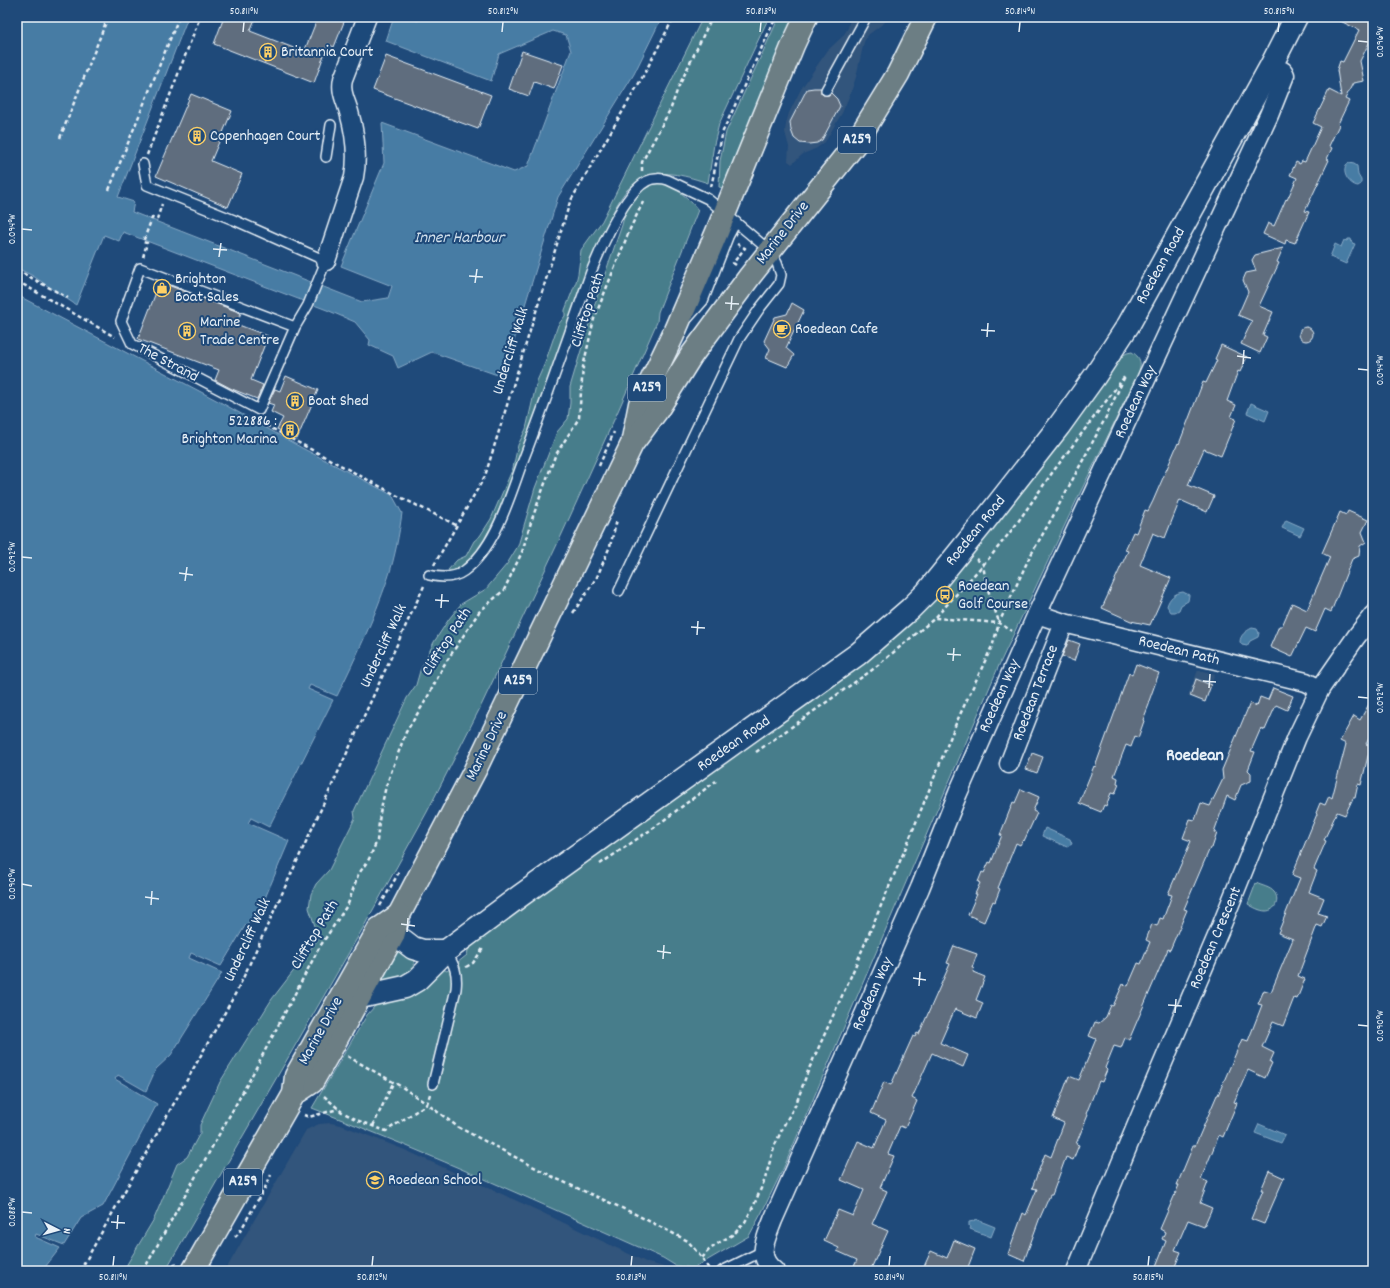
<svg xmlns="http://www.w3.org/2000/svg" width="1390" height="1288" font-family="Dekko,sans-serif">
  <rect width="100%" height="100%" fill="#1f4a7a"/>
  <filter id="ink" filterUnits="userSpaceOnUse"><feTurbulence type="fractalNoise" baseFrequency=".025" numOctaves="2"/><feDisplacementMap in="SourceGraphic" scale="8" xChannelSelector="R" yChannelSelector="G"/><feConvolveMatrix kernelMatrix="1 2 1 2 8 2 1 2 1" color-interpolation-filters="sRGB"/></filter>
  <g filter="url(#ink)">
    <g fill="#32547b">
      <polygon points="850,17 892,17 868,35 864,42 856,77 851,92 842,113 825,142 817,148 803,154 792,164 788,161 789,147 785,132 786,124 789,113 801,89 816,67 828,50 843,36 848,28"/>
      <polygon points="1198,670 1215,674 1205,702 1188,696"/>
      <polygon points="331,1123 341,1125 405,1150 539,1211 648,1263 672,1269 673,1271 225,1271 306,1130 319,1124"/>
    </g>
    <g fill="#477d8b" stroke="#98b7c2">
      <path d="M703 17H769L719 124 714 144 708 183C687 176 666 170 645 176 642 180 631 185 626 191 615 205 608 224 600 239 586 268 576 299 566 330 549 377 533 423 515 470 506 492 498 515 486 536 480 548 463 575 448 570L457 560 466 556 474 541 480 536 491 519 513 468 518 445 526 429 537 381 545 363 558 325 565 316V310L576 282 578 274 581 250 602 221Z"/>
      <polygon points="779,17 798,17 724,188 719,187 720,161 726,132"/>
      <path d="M659 183C672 182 690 200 698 210L658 312 657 322 618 411 562 534 480 708 427 812 363 928 165 1271H123L154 1219 177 1164 187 1157 200 1133V1125L220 1082 272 999 319 938 309 908 311 894 316 884 329 870 355 818 354 811 407 698 416 685 420 671 434 642 449 619 461 604 486 589 507 564 518 546 535 488 557 432 568 419 570 403V387L597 297 622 225C627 204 637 189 659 183Z"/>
      <path d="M1132 352C1143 359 1141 366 1137 376L1079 495 1000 663 784 1167 762 1212 749 1236 694 1268 676 1266 663 1258C547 1206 431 1154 312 1108L367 1015 375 1006 443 969 447 971 467 955 469 946 883 645 1115 360 1127 353Z"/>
      <path d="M1256 883C1262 886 1270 887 1274 892 1280 899 1276 911 1266 911 1260 911 1253 907 1248 904Z"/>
      <path d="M402 950 414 958C417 978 395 979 380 982L376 979 396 951Z"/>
    </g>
    <g fill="#477ba4" stroke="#87aac6">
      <polygon points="17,17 188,17 118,197 134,202 132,212 362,302 388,298 392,286 341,266 384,163 382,123 514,172 528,166 571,51 566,35 553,31 499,54 491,81 386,41 394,17 407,17 418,21 419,17 662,17 634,74 558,197 503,377 432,352 398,368 393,356 369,345 370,340 355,322 327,310 123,232 119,241 104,235 76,305 33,276 17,268"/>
      <path d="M1349 163 1354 164 1357 166 1358 175 1361 180V184L1358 186C1349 185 1339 170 1349 163Z"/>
      <polygon points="1348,239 1351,239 1352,243 1355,244 1346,264 1330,257 1335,244 1341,247 1344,240 1347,241"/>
      <path d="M17 295 220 402 302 448 392 495 402 513C399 535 395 557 388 578 374 619 356 657 337 696L310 685 308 689 333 700 269 827 251 818 248 823 289 841 260 910 245 926 221 966 191 953 189 958 222 973 171 1055 156 1069 146 1091 118 1075 115 1079 157 1104 103 1206 81 1218 64 1245 36 1234 35 1237 60 1248 42 1271H17Z"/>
      <polygon points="1251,403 1269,411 1265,421 1247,413"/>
      <polygon points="1286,520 1304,528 1300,536 1282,528"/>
      <path d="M1183 592 1189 595 1188 601 1181 605 1179 610 1175 612H1171L1167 606C1169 598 1175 593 1183 592Z"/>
      <path d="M1252 628 1257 629 1259 633 1258 637 1250 641 1247 646 1242 645 1240 642C1240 635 1246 631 1252 628Z"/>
      <polygon points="1045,828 1070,839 1072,844 1067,847 1042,836"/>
      <polygon points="1259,1124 1285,1135 1281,1143 1255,1133"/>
      <polygon points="975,1219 995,1227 991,1237 970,1229 971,1227 969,1226 969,1222 974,1221"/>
    </g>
    <g fill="#5e6d7e" stroke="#e8f1f8">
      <polygon points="224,17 256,17 250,31 304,52 318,17 346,17 334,47 328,44 314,83 214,44"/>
      <polygon points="1332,17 1373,17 1373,35 1360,61 1364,81 1353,83 1345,99 1349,101 1338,124 1339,125 1329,146 1332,148 1327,159 1329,160 1305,211 1309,212 1295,243 1286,240 1285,244 1263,234 1268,223 1274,226 1286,199 1287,200 1297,178 1290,175 1296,162 1300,164 1302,161 1305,162 1321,127 1313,123 1329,90 1341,96 1337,70 1340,61 1343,62 1359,30"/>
      <polygon points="522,51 563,65 554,89 534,82 529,96 509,89"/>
      <polygon points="386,56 491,95 478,129 373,90"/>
      <polygon points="814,88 821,88 821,93 823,95 829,95 831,93 837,99 840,106 822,140 817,143 809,144 800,143 794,138 791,130 790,122 807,89"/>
      <polygon points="191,94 232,111 211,161 242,174 228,207 156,176"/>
      <polygon points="1283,248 1277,262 1279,263 1259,306 1273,312 1263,335 1267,337 1260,353 1241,344 1252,321 1238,315 1248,292 1243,280 1246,273 1256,271 1252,260 1255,255"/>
      <polygon points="160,282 241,313 236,324 268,336 251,380 263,385 257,399 232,389 215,380 219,370 138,339"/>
      <polygon points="792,303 804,310 786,348 794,355 787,367 766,358 770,349 764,341 775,317 787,314"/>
      <circle cx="1306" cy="334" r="7"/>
      <polygon points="1221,345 1247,357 1240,372 1238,371 1227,401 1236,405 1231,417 1236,419 1221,456 1204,449 1188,485 1214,496 1207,512 1180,500 1165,538 1153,533 1140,565 1171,578 1150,625 1131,621 1102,608 1128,551 1125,550 1133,532 1136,533 1145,510 1148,511 1153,501 1178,443 1179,444 1203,382 1206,383 1217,360 1215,359"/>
      <polygon points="286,376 318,390 297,439 277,429 283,418 271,412 274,405 268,403 275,389 280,391"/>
      <polygon points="1348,511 1368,520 1362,532 1366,542 1360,546 1359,556 1352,559 1331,612 1325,609 1315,632 1306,628 1292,657 1270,647 1279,626 1282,626 1292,603 1307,610 1330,557 1322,553 1340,512 1346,515"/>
      <polygon points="1069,640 1080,644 1074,661 1062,656"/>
      <polygon points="1136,664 1159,673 1149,701 1150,702 1143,720 1144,721 1138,738 1135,736 1131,747 1126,745 1114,776 1118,778 1117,783 1119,784 1115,794 1111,793 1106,806 1104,805 1101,812 1079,803 1094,766 1095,767 1129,673 1132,675"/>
      <polygon points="1196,679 1211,685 1205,702 1190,696"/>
      <polygon points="1273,688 1293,696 1287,710 1276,705 1265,730 1261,728 1251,751 1255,752 1248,770 1251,773 1251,781 1241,785 1235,800 1227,796 1214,832 1217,833 1212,848 1210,848 1184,909 1187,910 1170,950 1168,949 1129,1040 1125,1038 1121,1048 1114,1046 1105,1068 1107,1070 1102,1082 1099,1081 1086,1114 1088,1115 1076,1144 1079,1145 1073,1160 1066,1157 1052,1195 1050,1195 1039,1220 1024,1261 1008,1254 1023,1213 1026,1215 1037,1189 1032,1188 1045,1154 1051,1157 1064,1123 1053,1118 1069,1076 1079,1080 1096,1039 1089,1036 1095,1022 1099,1023 1106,1017 1111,1005 1113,1006 1123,984 1128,986 1138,963 1141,964 1150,942 1146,940 1152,924 1157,926 1160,918 1163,919 1172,895 1168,894 1191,841 1183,838 1190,819 1195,820 1201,803 1210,806 1223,779 1222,770 1250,703 1257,706 1260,697 1268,700"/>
      <polygon points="1373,697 1373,731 1366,744 1373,747 1368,756 1361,785 1358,784 1355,798 1353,798 1345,815 1337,812 1324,840 1326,841 1314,869 1317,871 1309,892 1324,898 1318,913 1327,916 1322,927 1317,925 1298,976 1305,979 1297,999 1294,998 1283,1026 1273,1022 1262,1047 1274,1053 1270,1062 1272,1063 1265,1078 1248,1070 1234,1102 1237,1103 1223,1137 1219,1135 1201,1179 1208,1182 1200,1203 1212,1208 1204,1226 1188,1220 1175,1250 1181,1252 1173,1271 1154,1271 1166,1241 1162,1239 1165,1232 1160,1229 1179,1185 1177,1185 1193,1146 1195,1146 1217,1095 1218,1095 1242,1039 1248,1041 1262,1005 1258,1004 1264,990 1271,992 1293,939 1278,933 1300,878 1292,875 1317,814 1316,813 1320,803 1325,805 1329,796 1332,798 1346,744 1340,741 1354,716 1360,720"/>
      <polygon points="1032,753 1043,757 1037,773 1026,769"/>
      <polygon points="1021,789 1039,797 1033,811 1037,813 1024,841 1023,840 1020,845 1016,843 998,888 1000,889 995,902 993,901 984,922 968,915 977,894 975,894 980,883 978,882 982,872 984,873 989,862 991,863 1002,835 1000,835 1013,802 1015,803"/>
      <polygon points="954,946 977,954 972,968 974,968 973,972 985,977 976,1000 983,1003 977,1018 955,1009 940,1043 968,1055 963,1067 932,1053 912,1098 917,1101 905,1128 900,1126 888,1154 894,1156 880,1188 887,1191 872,1224 888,1231 870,1271 852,1271 857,1260 837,1251 839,1248 824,1241 838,1210 853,1216 864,1190 841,1180 858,1141 874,1148 886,1120 871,1113 884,1082 891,1085 913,1036 915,1037 917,1033 919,1034 950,964 947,963"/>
      <polygon points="1269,1171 1284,1178 1264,1224 1251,1219 1263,1190 1261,1190"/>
      <polygon points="954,1240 975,1249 968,1267 977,1271 922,1271 931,1251 947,1258"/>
    </g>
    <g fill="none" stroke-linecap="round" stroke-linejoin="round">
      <g stroke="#e8f1f8" stroke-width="12">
        <g id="service">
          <polyline points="826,90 864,21 865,17"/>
          <polyline points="326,157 331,125"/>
          <polyline points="143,164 147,185 234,220 326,261 308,305 295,327 259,410 132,344 121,321 140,268 295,327"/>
          <polyline points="688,318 703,301 728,237 736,222"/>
          <path d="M429 575C441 578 453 579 464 571 497 546 510 495 524 458 548 396 569 334 591 272 601 248 624 193 647 181 653 178 662 178 668 180L708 199 770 251 777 263 781 275 779 284 760 308 739 339 619 591"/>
          <path d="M433 1084 456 989C458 972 454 965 446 951"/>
          <polyline points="722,1271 763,1251"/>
        </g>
      </g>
      <g stroke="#e8f1f8" stroke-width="21">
        <g id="minor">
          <path d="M326 261 354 177C358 156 355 133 349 112 346 101 340 92 343 79L367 17"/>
          <polyline points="1037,614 1064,623 1306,682 1320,689"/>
          <polyline points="1009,764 1064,623"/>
          <path d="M775 1271C755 1257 766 1239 773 1220L920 888 958 793 1037 614 1269 115 1285 75 1283 71 1271 66"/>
          <polyline points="1076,1271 1145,1105 1220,929 1297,737 1320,689 1356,637 1373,615"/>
        </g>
      </g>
      <g stroke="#e8f1f8" stroke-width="25">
        <g id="secondary">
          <polyline points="379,929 404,941 413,948 423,951 446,951"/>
          <polyline points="360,997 405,987 417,980 446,951 520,896 858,654 910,609 927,592 983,523 1059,426 1095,376 1129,324 1271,66 1296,17"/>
        </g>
      </g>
      <g stroke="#e8f1f8" stroke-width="25">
        <g id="primary">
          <polyline points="633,439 640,404 673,335 717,232 793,45 806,17"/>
          <polyline points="294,1094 312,1082 331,1049 393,936 399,915 475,770 632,444 656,412 691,356 750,276 855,144 898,74 926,17"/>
          <polyline points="193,1271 294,1094 296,1076 379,929 399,915"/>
        </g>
      </g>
      <g stroke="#e8f1f8" stroke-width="2.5" stroke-dasharray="4 3" stroke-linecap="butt">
        <polyline points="60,138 108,17"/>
        <polyline points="147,155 200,17"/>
        <polyline points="642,171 642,162 671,108 678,88 712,17"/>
        <polyline points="711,187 723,131 776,17"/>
        <polyline points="109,190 179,17"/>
        <polyline points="143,257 147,243 143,242 152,218 157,219 162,204"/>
        <polyline points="736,265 733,263 745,248 737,244"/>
        <polyline points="17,270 68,298"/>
        <polyline points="17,281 115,337"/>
        <polyline points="260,422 396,495 456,525"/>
        <polyline points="599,466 614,432"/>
        <polyline points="976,559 983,564 986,584 999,622"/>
        <polyline points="434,565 485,476 570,202 642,78 674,17"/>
        <polyline points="573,613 597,577 610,546 617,520"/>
        <polyline points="756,752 872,670 935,618 999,623 1012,631"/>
        <polyline points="600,864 652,829 716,781"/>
        <polyline points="380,906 399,872"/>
        <polyline points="466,967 473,963 484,947"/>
        <polyline points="430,1094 427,1104 458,1127 557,1179 635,1214 688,1241 704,1261 710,1271"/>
        <polyline points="324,1096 342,1112 359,1121 386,1131 427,1104 402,1087 347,1056"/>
        <polyline points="304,1115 309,1117 338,1109"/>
        <polyline points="373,1126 393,1083"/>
        <polyline points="235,1237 239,1233 267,1184 271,1175"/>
        <polyline points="702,1258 709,1250 720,1242 734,1234 745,1222 754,1205 765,1179 774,1147 785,1123 796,1104 808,1071 851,976 906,847 957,721 993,644 999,623 1029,558 1052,518 1106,417 1125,376 1052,473 1015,526 991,556 935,618"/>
        <polyline points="80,1271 238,989 424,586"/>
        <polyline points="143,1271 250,1079 319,948 348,904 358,875 369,859 377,841 380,813 386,786 406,732 426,700 444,665 479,612 504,590 522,552 532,519 555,456 579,418 583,367 594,319 630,229 643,202"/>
        <polyline points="169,1271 176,1263"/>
      </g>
      <use href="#service" stroke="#1f4a7a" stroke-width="9"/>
      <use href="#minor" stroke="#1f4a7a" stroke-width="18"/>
      <use href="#secondary" stroke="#1f4a7a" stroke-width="22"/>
      <use href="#primary" stroke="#6c7e84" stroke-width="22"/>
    </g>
  </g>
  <path fill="none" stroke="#e8f1f8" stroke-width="1.5" d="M243 32 244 22M502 32 503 22M760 32 761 22M1019 32 1020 22M1278 32 1279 22M1358 41 1368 42M22 229 32 230M213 249 227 250M219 257 221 243M469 276 483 277M475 283 477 269M725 303 739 304M731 310 732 296M981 330 995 331M987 337 988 323M1237 356 1251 358M1243 364 1244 350M1358 369 1368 370M22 557 32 558M179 573 193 575M185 581 187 567M435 600 449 601M441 608 442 594M691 627 705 628M697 635 698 621M947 654 961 655M953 661 954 648M1203 681 1216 682M1209 688 1210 674M1358 697 1368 698M22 884 32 886M145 897 159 899M151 905 152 891M401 924 415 926M407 932 408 918M657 951 671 953M663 959 664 945M913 978 926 980M919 986 920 972M1168 1005 1182 1006M1175 1013 1176 999M1358 1025 1368 1026M22 1212 32 1213M111 1222 125 1223M117 1229 118 1215M113 1266 114 1256M372 1266 373 1256M631 1266 632 1256M889 1266 890 1256M1148 1266 1149 1256"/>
  <defs>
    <g id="building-ring" transform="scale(0.9)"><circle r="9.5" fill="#1f4a7a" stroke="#ffd166" stroke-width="1.5"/><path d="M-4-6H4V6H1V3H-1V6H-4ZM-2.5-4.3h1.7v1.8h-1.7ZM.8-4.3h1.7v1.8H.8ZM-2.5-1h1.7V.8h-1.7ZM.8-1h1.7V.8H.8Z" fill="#ffd166"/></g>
    <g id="shop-ring" transform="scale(0.9)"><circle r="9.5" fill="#1f4a7a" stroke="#ffd166" stroke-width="1.5"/><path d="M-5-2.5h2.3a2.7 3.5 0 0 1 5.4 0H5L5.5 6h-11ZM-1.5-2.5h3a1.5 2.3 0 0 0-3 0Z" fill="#ffd166"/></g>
    <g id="cafe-ring" transform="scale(0.9)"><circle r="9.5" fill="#1f4a7a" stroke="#ffd166" stroke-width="1.5"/><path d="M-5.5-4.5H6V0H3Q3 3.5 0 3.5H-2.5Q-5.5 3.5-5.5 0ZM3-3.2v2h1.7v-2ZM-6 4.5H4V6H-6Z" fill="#ffd166"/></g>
    <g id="bus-ring" transform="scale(0.9)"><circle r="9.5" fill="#1f4a7a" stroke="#ffd166" stroke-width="1.5"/><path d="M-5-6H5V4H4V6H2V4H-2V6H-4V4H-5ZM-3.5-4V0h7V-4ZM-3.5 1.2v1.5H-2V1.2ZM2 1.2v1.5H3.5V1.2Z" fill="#ffd166"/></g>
    <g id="school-ring" transform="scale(0.9)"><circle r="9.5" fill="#1f4a7a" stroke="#ffd166" stroke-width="1.5"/><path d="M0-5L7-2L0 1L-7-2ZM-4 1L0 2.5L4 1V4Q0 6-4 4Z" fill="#ffd166"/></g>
  </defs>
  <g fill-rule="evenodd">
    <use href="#building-ring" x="268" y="52"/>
    <use href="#building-ring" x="197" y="136"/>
    <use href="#shop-ring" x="162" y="288"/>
    <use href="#cafe-ring" x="782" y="329"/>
    <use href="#building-ring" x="187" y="331"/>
    <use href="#building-ring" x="295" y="401"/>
    <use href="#building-ring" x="290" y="430"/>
    <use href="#bus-ring" x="945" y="595"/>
    <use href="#school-ring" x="375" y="1180"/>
  </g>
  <g text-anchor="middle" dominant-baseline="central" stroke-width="4" stroke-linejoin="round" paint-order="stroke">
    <g fill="#1f4a7a" stroke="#acbfd2" stroke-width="1">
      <rect x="838" y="127" width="38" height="26" rx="3"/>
      <rect x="628" y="375" width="38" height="26" rx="3"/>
      <rect x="499" y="668" width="38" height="26" rx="3"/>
      <rect x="224" y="1169" width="38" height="26" rx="3"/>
    </g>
    <g font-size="15" font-weight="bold" fill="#e8f1f8">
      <text x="857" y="140">A259</text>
      <text x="647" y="388">A259</text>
      <text x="518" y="681">A259</text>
      <text x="243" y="1182">A259</text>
    </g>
    <g font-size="16" fill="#e8f1f8" stroke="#1f4a7a" text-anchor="start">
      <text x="281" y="52">Britannia Court</text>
      <text x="210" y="136">Copenhagen Court</text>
      <text x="175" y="279">Brighton<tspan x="175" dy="18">Boat Sales</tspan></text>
      <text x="200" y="322">Marine<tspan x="200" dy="18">Trade Centre</tspan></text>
      <text x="795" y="329">Roedean Cafe</text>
      <text x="308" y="401">Boat Shed</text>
      <text x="277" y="421" text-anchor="end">522886 :<tspan x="277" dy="18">Brighton Marina</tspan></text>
      <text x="958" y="586">Roedean<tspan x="958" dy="18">Golf Course</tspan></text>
      <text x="388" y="1180">Roedean School</text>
    </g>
    <g font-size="16" fill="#e8f1f8" stroke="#1f4a7a">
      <text transform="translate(783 233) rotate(-52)">Marine Drive</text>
      <text transform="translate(1161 266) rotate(-61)">Roedean Road</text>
      <text transform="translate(588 310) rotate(-72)">Clifftop Path</text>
      <text transform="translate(511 351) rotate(-73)">Undercliff Walk</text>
      <text transform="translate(168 363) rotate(28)">The Strand</text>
      <text transform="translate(1136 402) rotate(-65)">Roedean Way</text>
      <text transform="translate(976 531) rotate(-51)">Roedean Road</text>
      <text transform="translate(447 642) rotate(-57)">Clifftop Path</text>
      <text transform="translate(384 646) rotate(-65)">Undercliff Walk</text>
      <text transform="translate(1179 651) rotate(14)">Roedean Path</text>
      <text transform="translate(1036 693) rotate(-69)">Roedean Terrace</text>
      <text transform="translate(1000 696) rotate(-66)">Roedean Way</text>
      <text transform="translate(734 744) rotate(-35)">Roedean Road</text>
      <text transform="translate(487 746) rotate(-64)">Marine Drive</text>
      <text transform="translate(315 935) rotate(-59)">Clifftop Path</text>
      <text transform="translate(1216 938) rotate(-67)">Roedean Crescent</text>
      <text transform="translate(248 940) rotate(-65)">Undercliff Walk</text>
      <text transform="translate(873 994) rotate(-66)">Roedean Way</text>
      <text transform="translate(321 1031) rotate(-61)">Marine Drive</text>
    </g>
    <g font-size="17" font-style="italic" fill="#d0dfeb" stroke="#1f4a7a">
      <text x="459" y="239">Inner Harbour</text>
    </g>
    <g font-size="18" font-weight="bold" fill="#e8f1f8" stroke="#1f4a7a">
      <text x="1195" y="756">Roedean</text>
    </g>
  </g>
  <rect width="1390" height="1288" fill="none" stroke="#1f4a7a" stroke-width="44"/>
  <g transform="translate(58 1230) rotate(96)" stroke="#1f4a7a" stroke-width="3" paint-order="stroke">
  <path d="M0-3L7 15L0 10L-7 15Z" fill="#e8f1f8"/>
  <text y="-6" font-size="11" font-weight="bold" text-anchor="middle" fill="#e8f1f8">N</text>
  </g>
  <rect x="22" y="22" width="1346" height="1244" fill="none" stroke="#e8f1f8" stroke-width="1.5"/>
  <g font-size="10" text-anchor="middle" fill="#e8f1f8">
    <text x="244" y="14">50.811°N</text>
    <text x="503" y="14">50.812°N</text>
    <text x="761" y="14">50.813°N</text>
    <text x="1020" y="14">50.814°N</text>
    <text x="1279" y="14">50.815°N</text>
    <text transform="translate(1379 42) rotate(-90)" y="4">0.096°W</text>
    <text transform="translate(11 229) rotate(-90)" y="4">0.094°W</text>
    <text transform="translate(1379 370) rotate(-90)" y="4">0.094°W</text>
    <text transform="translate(11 557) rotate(-90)" y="4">0.092°W</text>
    <text transform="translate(1379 698) rotate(-90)" y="4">0.092°W</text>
    <text transform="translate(11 884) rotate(-90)" y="4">0.090°W</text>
    <text transform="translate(1379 1026) rotate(-90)" y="4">0.090°W</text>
    <text transform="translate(11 1212) rotate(-90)" y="4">0.088°W</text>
    <text x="113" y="1280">50.811°N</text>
    <text x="372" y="1280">50.812°N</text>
    <text x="631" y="1280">50.813°N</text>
    <text x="889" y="1280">50.814°N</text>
    <text x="1148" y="1280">50.815°N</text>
  </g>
</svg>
